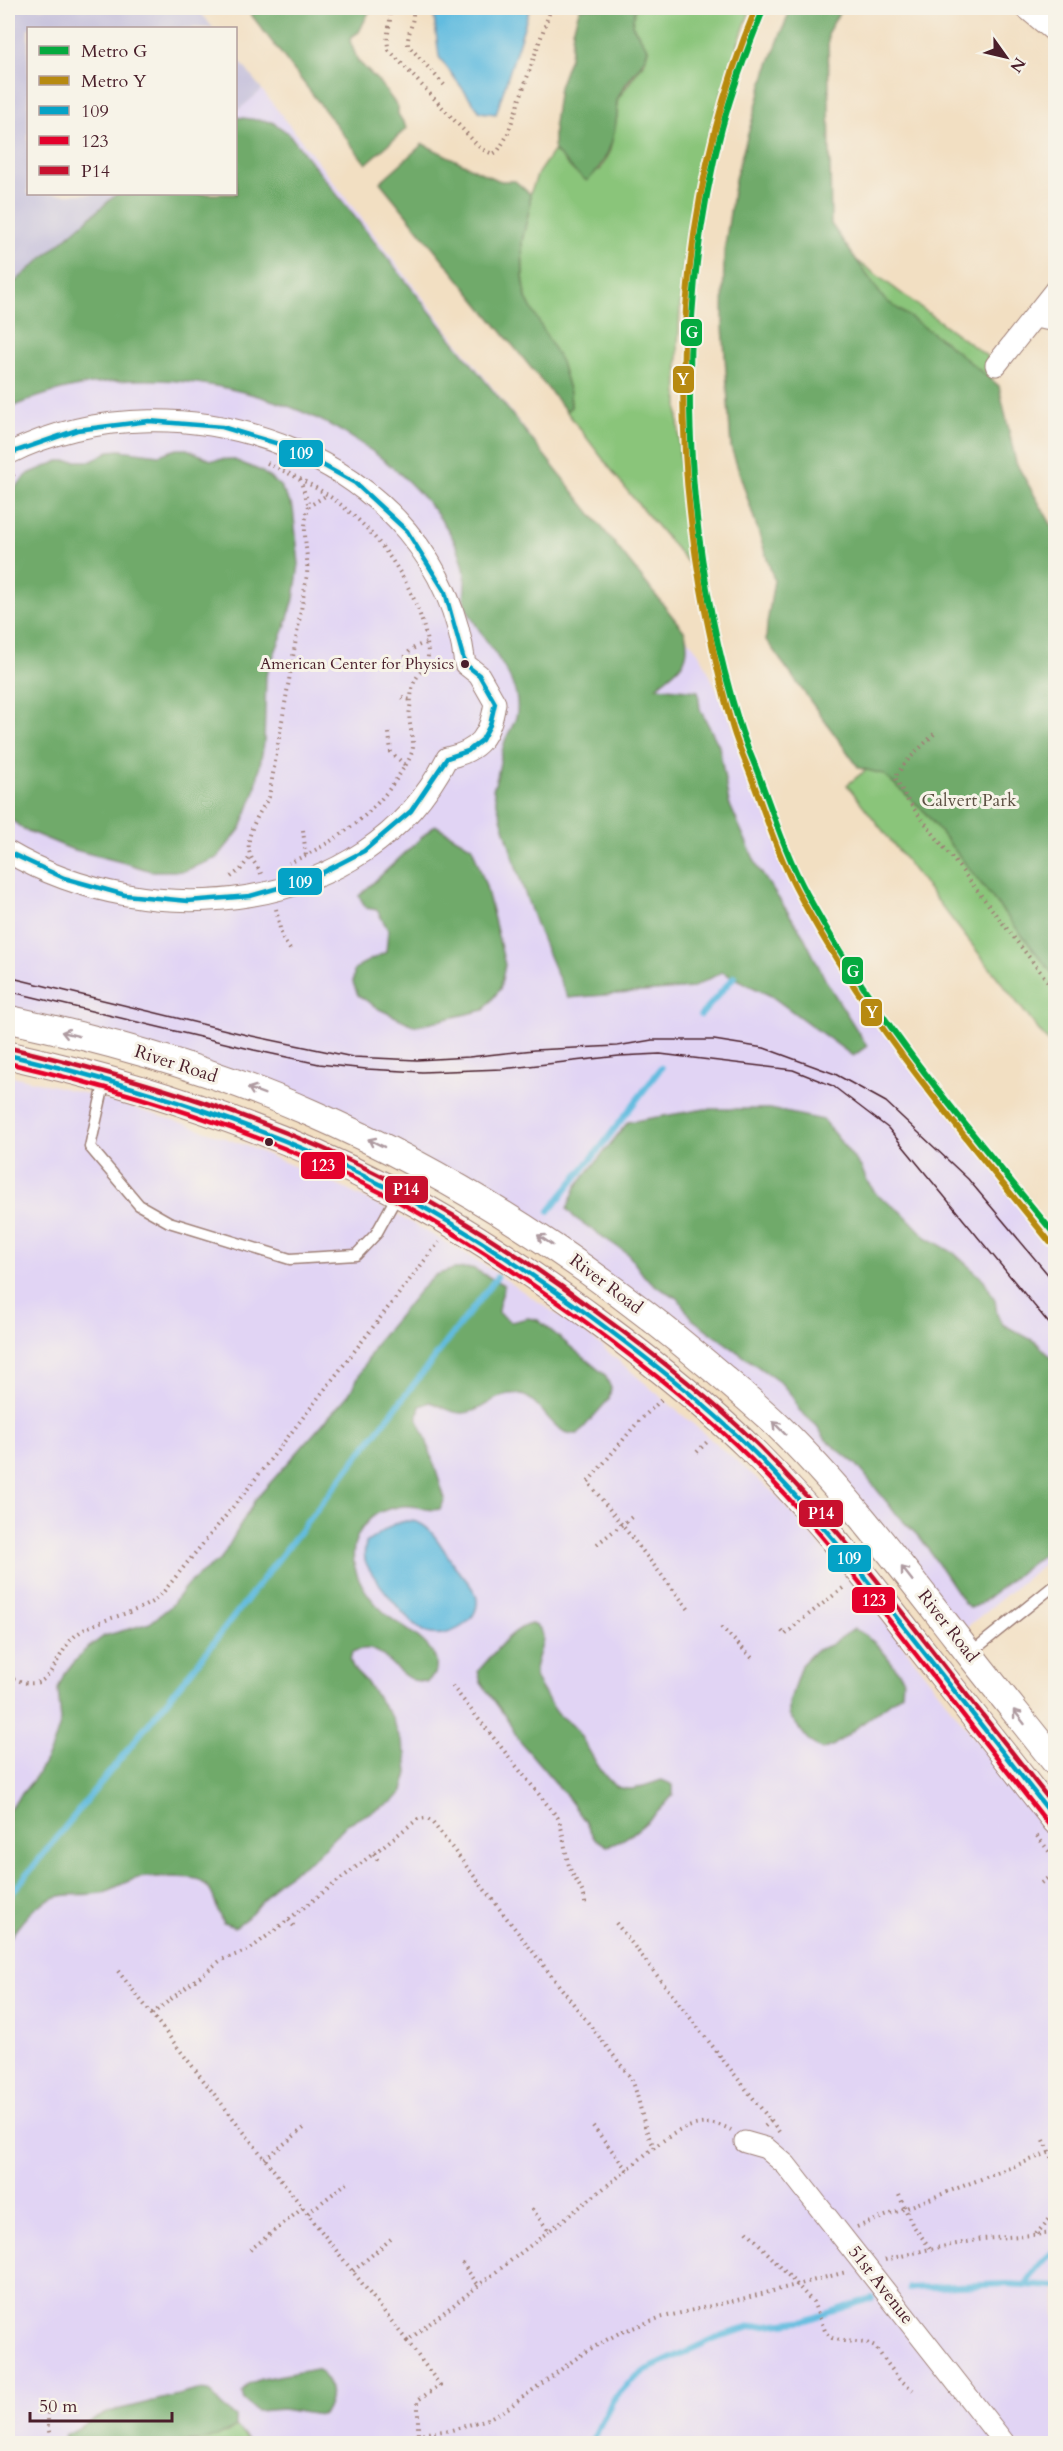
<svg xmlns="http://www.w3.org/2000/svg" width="1063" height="2451" font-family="Cardo,serif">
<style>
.built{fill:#e1d4f4}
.industrial{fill:#c5c0db}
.green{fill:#8ac57a;stroke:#6a7252;stroke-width:1.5}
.forest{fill:#6faa6a;stroke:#5c644a;stroke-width:1.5}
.water{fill:#62bcdf;stroke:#566e85;stroke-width:1.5}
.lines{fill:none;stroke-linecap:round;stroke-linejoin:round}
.stream{stroke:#62bcdf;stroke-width:6}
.service-casing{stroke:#9e7f76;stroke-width:13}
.minor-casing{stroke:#9e7f76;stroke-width:23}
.tertiary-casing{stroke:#9e7f76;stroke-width:29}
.path{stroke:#9e7f76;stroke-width:4;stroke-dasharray:1.5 4.5;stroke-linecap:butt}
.service{stroke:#fff;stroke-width:10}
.minor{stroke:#fff;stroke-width:21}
.tertiary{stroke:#fff;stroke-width:27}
.tram{stroke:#4a1f2b;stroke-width:1.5}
.bus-1-casing{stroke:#f7f3e8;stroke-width:9}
.bus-2-casing{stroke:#f7f3e8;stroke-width:9}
.bus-3-casing{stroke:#f7f3e8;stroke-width:9}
.bus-1{stroke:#04a2c6;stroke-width:4.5}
.bus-2{stroke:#e4002b;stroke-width:4.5}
.bus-3{stroke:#c8102e;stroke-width:4.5}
.metro-1-casing{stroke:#f7f3e8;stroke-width:10}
.metro-2-casing{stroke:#f7f3e8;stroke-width:10}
.metro-1{stroke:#04aa3f;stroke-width:6}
.metro-2{stroke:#b78a11;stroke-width:6}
.oneway{stroke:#ae9aa0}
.bus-dot{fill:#4a1f2b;stroke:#f7f3e8;stroke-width:2}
.labels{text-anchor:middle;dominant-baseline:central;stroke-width:6;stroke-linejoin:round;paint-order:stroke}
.bus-label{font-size:16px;fill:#4a1f2b;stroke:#f7f3e8;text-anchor:end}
.park-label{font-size:18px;fill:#5d5143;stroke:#f7f3e8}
.street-label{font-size:18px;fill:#4a1f2b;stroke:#f7f3e8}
.line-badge{stroke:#f7f3e8;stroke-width:2}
.badge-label{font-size:16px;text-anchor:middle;font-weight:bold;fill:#fff}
</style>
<rect width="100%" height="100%" fill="#f7f3e8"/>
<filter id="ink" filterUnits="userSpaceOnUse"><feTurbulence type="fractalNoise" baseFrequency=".0167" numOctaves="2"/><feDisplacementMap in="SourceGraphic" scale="12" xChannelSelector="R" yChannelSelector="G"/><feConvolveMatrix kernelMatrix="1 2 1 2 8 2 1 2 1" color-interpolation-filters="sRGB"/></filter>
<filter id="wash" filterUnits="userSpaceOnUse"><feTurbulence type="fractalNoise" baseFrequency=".008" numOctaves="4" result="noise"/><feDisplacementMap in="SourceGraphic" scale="24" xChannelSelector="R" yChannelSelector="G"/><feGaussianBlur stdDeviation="1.35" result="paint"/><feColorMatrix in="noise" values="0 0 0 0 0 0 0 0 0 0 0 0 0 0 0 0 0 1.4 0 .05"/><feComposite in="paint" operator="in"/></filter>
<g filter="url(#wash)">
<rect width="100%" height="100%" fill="#f2dfc2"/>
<!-- built -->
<path class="built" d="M262,90l439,566 27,58 54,142 74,131 87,120 112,139v309l-93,76 -207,-237 -369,-253 -378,-131v-716l228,-100v-82z
M8,1075l72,17 106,32 61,22 88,38 57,28 83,47 118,80 181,154 93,106 188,243v601h-1047z"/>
<!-- industrial -->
<path class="industrial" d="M8,8h189l16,20h-185v166h105l-125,100z
M236,56l26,34 -26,22z"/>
<!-- green -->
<path class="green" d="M635,8h116c-24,65 -46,132 -59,200 -21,117 -17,240 -2,357l-61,-72 -63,-82 5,-4 -1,-14 -5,-16 -39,-79 -3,-22 -1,-35 8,-35v-12l8,-21 16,-23 21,22 25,-2 9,-16 8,-38v-16l28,-39 3,-12 -16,-24z
M836,245l164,121 -35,51 90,144v490l-208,-266 119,-94z
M236,2427l15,16 -65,1 41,-11z"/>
<!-- forest -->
<path class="forest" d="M246,8h125l-12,24 -8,5 -1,4 8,20 21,21 19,25v7l9,14 -41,36z
M580,8h55l-3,17 16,24c-5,20 -25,32 -31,52 -1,4 0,9 0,14 -3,26 -10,48 -30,66l-12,-9 -21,-22v-27l5,-36 11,-30 3,-27z
M791,8h51l-14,24 3,192 53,75 60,42 55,45 17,77 39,68v446l-133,-168 -39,-35 -24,-6 -93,-128 1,-16 7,-44 -43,-133 -8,-122 1,-72 11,-74 31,-107z
M236,117l36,5 16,11 397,499c8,32 -8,37 -29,55l42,4 2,18 19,37 10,57 29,65 44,65 24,48 41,65 -14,10 -82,-60 -49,-24 -30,16 -124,10c-33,-67 -55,-137 -75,-209 7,-15 6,-32 12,-48 3,-8 9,-16 11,-24 10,-38 -38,-78 -51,-113 -2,-8 1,-18 0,-27 -1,-18 -9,-35 -19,-50 -88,-133 -296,-185 -438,-118v-121l109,-94h119z
M423,144l65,32 13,5h14l15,13v12l-8,35 1,35 3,22 35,64 9,31 1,14 -5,4 -186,-229z
M177,449h10l24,11 21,-1 29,12 19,15 13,22 6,56 -5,35 -10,31 -18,45 -2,68 -9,48 -14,37 -24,30 -33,13h-33l-26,-8 -54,-14 -48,-20 -15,-12v-322l20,-21 31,-13h33l17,-10 11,-1 39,5z
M435,825l37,22 14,39 19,79 -5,24 -16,21 -69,16 -36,-17 -21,-14 -5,-12 1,-12 6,-6 26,-13 2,-22 -11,-20 -11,-2 -7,-12z
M705,1109h65l53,11 38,47 6,14 10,14 26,18 23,24 28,16 30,27 11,20 2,14 5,10 34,18 19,19v184l-75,59 -9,4 -6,-4 -43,-64 -24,-24 -41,-51 -31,-25 -9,-14 -18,-16 -6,-13 -11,-13 -90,-65 -14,-21 -19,-10 -15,-12 -16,-22 -53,-36 -8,-9 9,-22 52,-65z
M472,1268l32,17c0,10 -6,16 -6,27l13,10 17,-4 10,2 67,55 6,13 -2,11 -31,35c-28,2 -35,-36 -60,-40 -23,-3 -36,20 -57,19 -10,0 -21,-8 -31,-11l-10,4 -3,12 8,18 20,63 -5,10c-12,3 -20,-3 -31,-3 -7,-1 -16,2 -23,4 -12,3 -21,13 -27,23 -16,29 5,62 27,81 15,14 44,25 50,47 1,4 0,9 -1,13l-8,8c-4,-1 -10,-1 -14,-2 -24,-9 -31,-42 -61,-28l-2,8 4,9 11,11 27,38 14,36 2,19 -5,18 -9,10 -47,23 -32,33 -38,26 -29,34 -13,10 -12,-4c-8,-15 -7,-33 -24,-43 -6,-4 -56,-4 -64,-1 -12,3 -22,11 -34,14 -24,4 -41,-3 -63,13 -12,8 -21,23 -30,34v-129l29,-36 16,-29 8,-25 -3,-32 6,-15 20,-23 20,-15 46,-13 21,-17 14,-19 14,-12 22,-16 34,-59 94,-106 28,-52 42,-51 17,-16 18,-6z
M531,1624c26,6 1,35 4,52 1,5 20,35 24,39 5,5 11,7 15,12 13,15 26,51 44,60 14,6 30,-3 44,-7l11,5v10c-15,18 -44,46 -66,51l-13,-8 -9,-17 -20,-27 -47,-55 -10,-19 -27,-37 -3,-12c14,-15 32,-42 53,-47z
M854,1629c22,9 35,30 49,49l-1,15 -68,52 -12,5 -13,-9 -20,-26v-12l12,-38 14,-14 15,-6z
M316,2369c17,9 20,36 4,46l-38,-6 -25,2 -13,-10 -2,-9 6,-8 13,-5z
M198,2390l11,1 13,15 14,11v10c-35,24 -129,17 -173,16l2,-8 44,-23z"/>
<!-- water -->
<path class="water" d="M433,8h97l-34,106 -16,-2 -41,-55z
M406,1521c4,0 10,0 13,2 15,6 26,30 35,42 6,8 18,20 22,30 8,25 -28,45 -49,38 -15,-5 -52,-53 -60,-68 -4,-7 -3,-14 -1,-22l28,-19z"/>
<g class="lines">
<!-- stream -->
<path class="stream" d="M701,1015l33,-38
M549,1211l51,-63 61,-80
M8,1898l196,-243 293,-378
M1026,2284l14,-20 16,-15
M909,2288l98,-4 49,3
M590,2444l23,-44 15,-16 18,-14 74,-34 31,-9 56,-7 65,-22"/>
</g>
</g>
<g filter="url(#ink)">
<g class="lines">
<defs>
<path id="service" d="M105,1080l-15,67 49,58 30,17 121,37 66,-4 20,-21 22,-40
M969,1654l87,-70"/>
<path id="minor" d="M1026,8l30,25
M1034,317l22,4
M996,365l60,-76
M8,454c174,-87 431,2 457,210l14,11 16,28c-5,33 -15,48 -48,55 -81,159 -298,177 -439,94
M745,2142l21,6 20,17 219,279"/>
<path id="tertiary" d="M8,1019c103,22 206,51 303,94 133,58 254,135 366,226 34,28 68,56 100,86 67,65 123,140 180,213 32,42 66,83 99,125
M8,1055c130,29 259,71 378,132 76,39 146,86 215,137 54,40 106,82 154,129 58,58 110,123 160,188 47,60 94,120 141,180"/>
</defs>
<!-- service casing -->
<use href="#service" class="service-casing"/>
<!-- minor casing -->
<use href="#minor" class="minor-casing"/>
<!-- tertiary casing -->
<use href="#tertiary" class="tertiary-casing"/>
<!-- path -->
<path class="path" d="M389,8c4,16 -5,27 0,42l92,99 12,5 5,-3 9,-15 44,-128
M412,8c4,12 -5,24 -4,37l38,42
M267,463c27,13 56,26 79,46 39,32 79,92 82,144 1,14 -11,20 -15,32 -2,7 -2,16 -3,23 -3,18 6,31 2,44 -2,7 -7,14 -11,20 -26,43 -67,71 -112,91
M8,478l8,-5
M300,479l9,27
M400,668c5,-14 11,-21 26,-25
M402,698l9,2
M389,733l2,19 14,13
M934,734l-28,28 -11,15 13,24 148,191
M303,830l3,26
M261,874c-2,-7 -9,-12 -11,-20 -6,-19 10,-42 19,-57l38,-222c2,-24 -7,-45 2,-69l18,-11
M231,877l10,-8 9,-12
M276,909l6,29 10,14
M661,1400l-23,22 -50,60 102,129
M697,1452l11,-11
M597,1544l36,-28
M721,1627l32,32
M782,1631l3,4 14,-13 44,-34
M8,1677c10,3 20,9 31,5 15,-6 22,-35 37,-47 24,-19 61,-19 84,-39l86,-105 193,-249
M452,1686l106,132c7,17 6,36 13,53 6,13 15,21 14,36
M1037,1836l19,24
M373,1854l7,9
M1041,1883l15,-11
M289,1920l7,9
M616,1923l155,198 -7,6
M118,1971l289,370 142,-110
M152,2014l69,-54 28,-10 169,-131 8,-1 6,4 199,256c10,21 11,53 24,69
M771,2121l9,12
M593,2126l34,44c28,-23 65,-62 104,-40
M1044,2140l12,26
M265,2159l39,-31
M899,2195l13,29 18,24
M532,2209l17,22 78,-61
M308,2213l40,-31
M857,2227l199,-77
M747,2231l66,71 13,31 6,5 12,3 23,2 8,4 24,32 14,11
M1036,2234l20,-22
M250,2250l53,-42
M885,2260l45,-11 53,-10 73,-6
M462,2263l17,23
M353,2271l38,-32
M407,2341l33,44 -22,15v34l34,-4 36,-11 20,-11 77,-56 34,-19 40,-15 87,-20 100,-26
M48,2407v20l4,17"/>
<!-- service -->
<use href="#service" class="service"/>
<!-- minor -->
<use href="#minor" class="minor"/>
<!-- tertiary -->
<use href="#tertiary" class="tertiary"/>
<!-- tram -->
<path class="tram" d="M8,977l239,58 106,22 64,3 52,-3 65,-7 83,-4 35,-6h62l50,8 71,26 51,28 82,77 88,105
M8,991l246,59 65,14 47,5 56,3 80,-3 117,-13 41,-2 133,16 40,16 55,42 168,204"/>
<defs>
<path id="bus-1" d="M8,454l69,-24 72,-9 73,6 70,21 63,35 52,48 38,61 20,72 14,11 16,28 -5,22 -8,15 -14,11 -21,7 -36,53 -47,40 -54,28 -60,17 -62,5 -63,-6 -61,-17 -56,-26
M8,1055c131,31 258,71 378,132 72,37 139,82 204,129 57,42 114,86 165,137 58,58 109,123 160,188 47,60 94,120 141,179"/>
<path id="bus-2" d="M8,1063c129,30 257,70 376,131 71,37 138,82 203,129 57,42 113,86 164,136 58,58 109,123 159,188 47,60 93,119 140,179"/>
<path id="bus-3" d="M10,1048c132,31 262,71 383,134 71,37 138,81 202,129 58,42 114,86 165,136 58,58 109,123 160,188 45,58 90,115 136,173"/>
</defs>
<!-- bus-1 casing -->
<use href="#bus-1" class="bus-1-casing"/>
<!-- bus-2 casing -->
<use href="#bus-2" class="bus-2-casing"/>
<!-- bus-3 casing -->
<use href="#bus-3" class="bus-3-casing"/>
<!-- bus-1 -->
<use href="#bus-1" class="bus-1"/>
<!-- bus-2 -->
<use href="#bus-2" class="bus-2"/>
<!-- bus-3 -->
<use href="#bus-3" class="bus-3"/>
<defs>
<path id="metro-1" d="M764,8c-16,39 -31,79 -42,120 -50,190 -40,411 18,598 5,17 13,33 19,50 15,40 28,81 48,118 67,125 160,233 249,342"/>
<path id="metro-2" d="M756,8c-79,190 -90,401 -51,603 8,39 16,79 28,118 5,17 13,33 19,50 15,41 28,81 49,119 67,125 160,234 249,344"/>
</defs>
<!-- metro-1 casing -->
<use href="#metro-1" class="metro-1-casing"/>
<!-- metro-2 casing -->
<use href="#metro-2" class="metro-2-casing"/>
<!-- metro-1 -->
<use href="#metro-1" class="metro-1"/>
<!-- metro-2 -->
<use href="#metro-2" class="metro-2"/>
</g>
<!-- one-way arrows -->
<defs><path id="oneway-shaft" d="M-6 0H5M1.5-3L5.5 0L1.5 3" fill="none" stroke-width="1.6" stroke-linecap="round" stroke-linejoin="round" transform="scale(1.5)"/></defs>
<g class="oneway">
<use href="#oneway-shaft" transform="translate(70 1034) rotate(-166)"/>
<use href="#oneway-shaft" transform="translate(256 1091) rotate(-159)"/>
<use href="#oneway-shaft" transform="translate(376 1143) rotate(-154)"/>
<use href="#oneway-shaft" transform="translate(545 1240) rotate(-146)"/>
<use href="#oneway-shaft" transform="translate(779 1428) rotate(-135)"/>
<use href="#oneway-shaft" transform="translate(907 1574) rotate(-128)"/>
<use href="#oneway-shaft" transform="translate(1019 1717) rotate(-128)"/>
</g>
</g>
<!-- markers -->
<g class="bus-dot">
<circle cx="465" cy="664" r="5"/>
<circle cx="269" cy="1142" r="5"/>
</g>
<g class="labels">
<!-- bus labels -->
<g class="bus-label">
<text x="454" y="664">American Center for Physics</text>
</g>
<!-- park labels -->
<g class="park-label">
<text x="969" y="800">Calvert Park</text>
</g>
<!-- street labels -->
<g class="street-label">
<text transform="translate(176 1064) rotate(18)">River Road</text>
<text transform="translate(606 1284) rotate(37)">River Road</text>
<text transform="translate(948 1626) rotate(52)">River Road</text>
<text transform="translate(881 2285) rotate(52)">51st Avenue</text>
</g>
</g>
<g class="line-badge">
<rect x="680" y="318" width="23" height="29" rx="6" fill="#04aa3f"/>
<rect x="672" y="365" width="23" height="29" rx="6" fill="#b78a11"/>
<rect x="278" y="439" width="46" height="29" rx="6" fill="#04a2c6"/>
<rect x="277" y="867" width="46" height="29" rx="6" fill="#04a2c6"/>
<rect x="841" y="956" width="23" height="29" rx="6" fill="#04aa3f"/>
<rect x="860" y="998" width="23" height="29" rx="6" fill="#b78a11"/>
<rect x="300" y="1151" width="46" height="29" rx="6" fill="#e4002b"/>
<rect x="384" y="1175" width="45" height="29" rx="6" fill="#c8102e"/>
<rect x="798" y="1499" width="46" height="29" rx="6" fill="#c8102e"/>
<rect x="827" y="1544" width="45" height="29" rx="6" fill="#04a2c6"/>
<rect x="851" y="1586" width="45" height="28" rx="6" fill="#e4002b"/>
</g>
<g class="badge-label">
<text x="692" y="338">G</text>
<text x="683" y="385">Y</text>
<text x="301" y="459">109</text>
<text x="300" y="888">109</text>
<text x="853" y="977">G</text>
<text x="872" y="1018">Y</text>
<text x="323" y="1171">123</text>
<text x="406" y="1195">P14</text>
<text x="821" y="1519">P14</text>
<text x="849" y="1564">109</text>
<text x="874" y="1606">123</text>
</g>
<!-- margin -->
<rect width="1063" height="2451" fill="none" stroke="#f7f3e8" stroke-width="30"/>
<!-- legend -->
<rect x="27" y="27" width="210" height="168" fill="#f7f3e8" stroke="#b29e9c" stroke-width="1.5"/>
<rect x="39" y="46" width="30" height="9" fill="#04aa3f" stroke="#b29e9c" stroke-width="1.5"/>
<text x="81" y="57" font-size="18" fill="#4a1f2b">Metro G</text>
<rect x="39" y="76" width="30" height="9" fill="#b78a11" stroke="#b29e9c" stroke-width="1.5"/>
<text x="81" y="87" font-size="18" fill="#4a1f2b">Metro Y</text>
<rect x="39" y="106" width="30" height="9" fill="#04a2c6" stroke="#b29e9c" stroke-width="1.5"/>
<text x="81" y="117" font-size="18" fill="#4a1f2b">109</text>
<rect x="39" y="136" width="30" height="9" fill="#e4002b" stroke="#b29e9c" stroke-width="1.5"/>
<text x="81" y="147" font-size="18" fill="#4a1f2b">123</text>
<rect x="39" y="166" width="30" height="9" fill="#c8102e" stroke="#b29e9c" stroke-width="1.5"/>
<text x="81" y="177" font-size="18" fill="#4a1f2b">P14</text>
<!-- north arrow -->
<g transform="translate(1006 57) rotate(124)" stroke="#f7f3e8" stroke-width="4.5" paint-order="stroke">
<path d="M0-4.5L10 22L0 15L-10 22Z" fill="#4a1f2b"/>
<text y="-9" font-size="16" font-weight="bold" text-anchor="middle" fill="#4a1f2b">N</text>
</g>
<!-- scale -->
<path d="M30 2412v9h142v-9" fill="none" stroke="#4a1f2b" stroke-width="3"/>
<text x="39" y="2412" font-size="18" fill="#4a1f2b" stroke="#f7f3e8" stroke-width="4.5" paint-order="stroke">50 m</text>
</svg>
